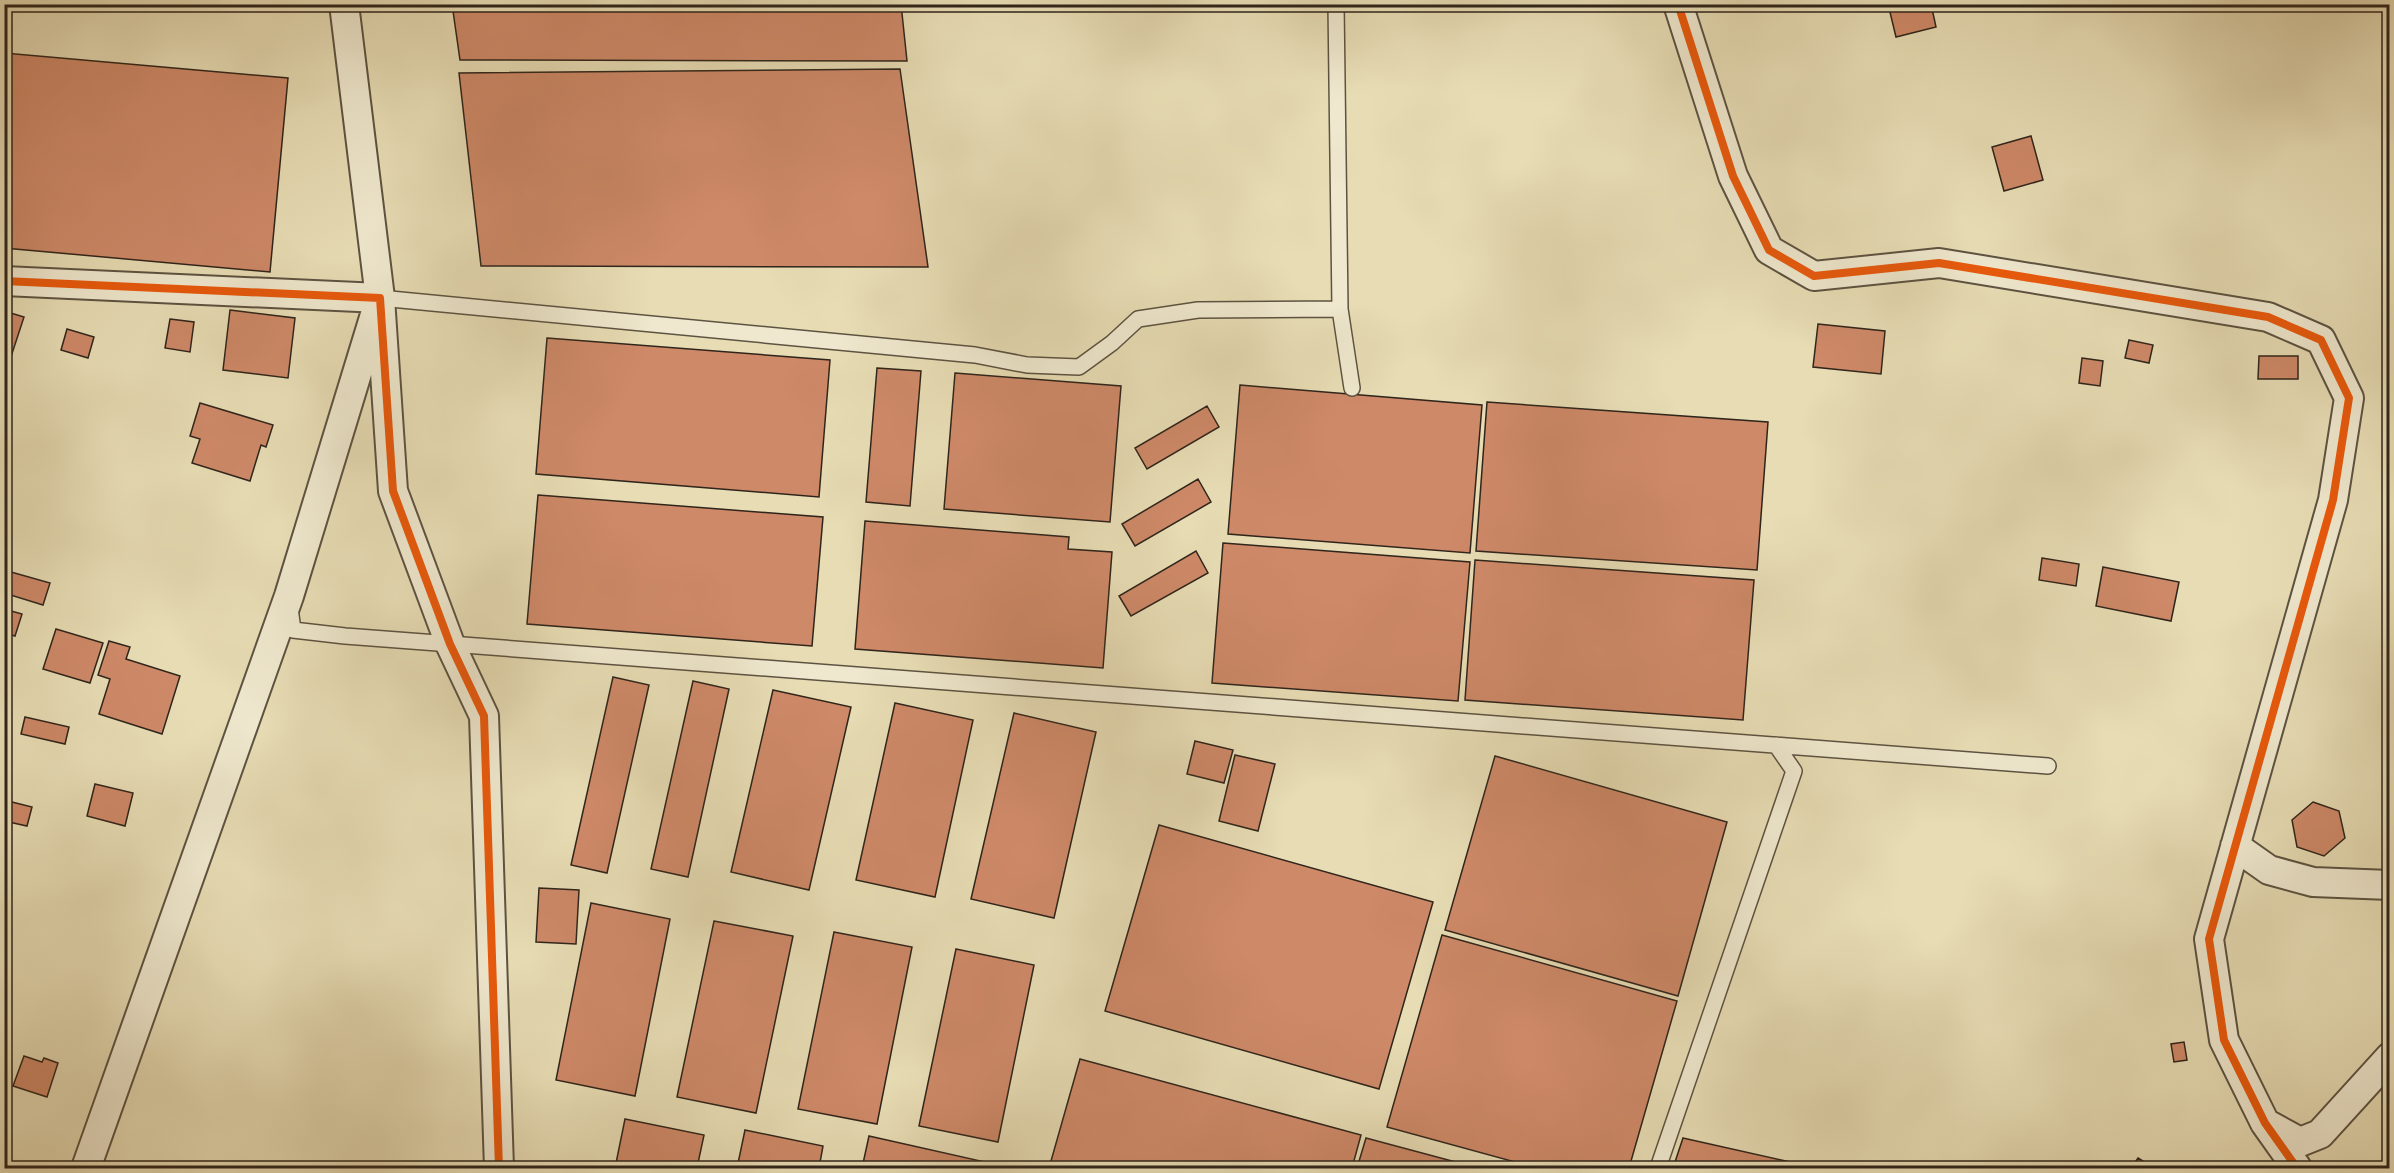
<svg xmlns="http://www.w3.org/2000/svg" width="2394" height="1173" font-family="'Gentium Book Plus',serif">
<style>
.building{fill:#ce8968;stroke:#2f251b;stroke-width:1.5}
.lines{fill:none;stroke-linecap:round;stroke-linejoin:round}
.service-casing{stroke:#5d5341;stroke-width:18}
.minor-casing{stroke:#5d5341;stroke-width:32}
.service{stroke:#efe8ce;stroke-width:15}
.minor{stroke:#efe8ce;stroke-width:28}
.cycleway-casing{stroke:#efe8ce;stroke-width:11}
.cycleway{stroke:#e8590c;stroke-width:8}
</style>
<rect width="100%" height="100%" fill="#e7dcb4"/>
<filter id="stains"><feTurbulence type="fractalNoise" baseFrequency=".00333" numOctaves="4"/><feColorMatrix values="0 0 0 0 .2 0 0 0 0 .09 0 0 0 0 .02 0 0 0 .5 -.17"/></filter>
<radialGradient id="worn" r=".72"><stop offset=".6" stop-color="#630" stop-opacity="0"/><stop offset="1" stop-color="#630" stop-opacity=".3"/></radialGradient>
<!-- building -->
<path class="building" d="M452,4h449l6,57 -447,-1z
M1888,4h43l5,23 -40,10z
M4,53l284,25 -18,194 -266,-24z
M900,69l28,198 -447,-1 -22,-193z
M2031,136l12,44 -39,11 -12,-44z
M230,310l65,8 -7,60 -65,-8z
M4,311l20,6 -20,61z
M170,319l24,3 -4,30 -25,-4z
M1818,324l67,7 -4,43 -68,-7z
M67,329l27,8 -6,21 -27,-8z
M547,338l283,22 -11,137 -283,-23z
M2129,340l24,5 -4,18 -24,-5z
M2259,356h39v23h-40z
M2082,358l21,3 -3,25 -21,-3z
M877,368l44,3 -11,135 -44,-4z
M955,373l166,13 -11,136 -166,-13z
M1240,385l242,20 -12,148 -242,-19z
M1487,402l281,20 -11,148 -281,-19z
M200,403l73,22 -7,22 -5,-2 -11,36 -58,-18 8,-24 -10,-3z
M1207,406l12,21 -72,42 -12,-21z
M1198,479l13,23 -76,44 -13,-22z
M538,495l285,22 -11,129 -285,-22z
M865,521l204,16 -1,12 44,3 -9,116 -248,-19z
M1223,543l247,19 -12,139 -246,-18z
M1196,551l12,22 -77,43 -12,-20z
M2042,558l37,6 -3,22 -37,-6z
M1475,560l279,20 -11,140 -278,-20z
M2103,567l76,15 -8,39 -75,-15z
M4,570l46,13 -7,22 -39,-12z
M4,609l18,5 -7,22 -11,-3z
M56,629l47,14 -13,40 -47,-14z
M109,641l21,6 -4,12 54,17 -18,58 -63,-20 11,-35 -12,-4z
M613,677l36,8 -42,188 -36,-8z
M693,681l36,8 -41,188 -37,-8z
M773,690l78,17 -42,183 -78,-18z
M895,703l78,17 -38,177 -79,-17z
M1014,713l82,19 -42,186 -83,-19z
M25,717l44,10 -4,17 -44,-10z
M1195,741l38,9 -9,33 -37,-9z
M1235,755l40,9 -17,67 -39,-10z
M1495,756l232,66 -49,174 -233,-66z
M95,784l38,9 -8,33 -38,-10z
M4,800l28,7 -5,19 -23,-5z
M2313,802l26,9 6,27 -21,18 -27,-9 -5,-27z
M1159,825l274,77 -54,187 -274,-78z
M539,888l40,2 -3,54 -40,-2z
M591,903l79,16 -35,177 -79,-16z
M714,921l79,15 -37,177 -79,-16z
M834,932l78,15 -35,177 -79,-15z
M1442,935l235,66 -48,167h-92l-150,-41z
M956,949l78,16 -36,177 -79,-16z
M2184,1042l3,18 -13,2 -3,-18z
M24,1056l18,6 2,-4 14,5 -11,34 -34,-11z
M1080,1059l281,76 -9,33h-303z
M625,1119l79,16 -7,33h-82z
M745,1130l78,16 -4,22h-82z
M869,1136l116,26 -1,6h-122z
M1366,1138l112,30h-121z
M1683,1138l134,30h-144z
M2138,1158l16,10h-23z"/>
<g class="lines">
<defs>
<path id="service" d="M1336,4l4,305 12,79
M380,298l595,57 52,10 52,2 33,-24 26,-24 60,-9 142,-1
M290,608l3,22 52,6 1703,130
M1658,1168l136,-397 -18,-26"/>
<path id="minor" d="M1678,4l55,172 36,74 45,26 125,-13 329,54 53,23 28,58 -16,102 -124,439 15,101 41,83 32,45
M4,281l376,17 13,193 57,153 34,72 15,452
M2235,846l34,24 44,12 77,3
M2267,1124l33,18 20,-8 70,-77
M86,1168l203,-572 91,-298 -36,-294"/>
</defs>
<!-- service casing -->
<use href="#service" class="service-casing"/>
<!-- minor casing -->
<use href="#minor" class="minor-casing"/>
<!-- service -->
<use href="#service" class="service"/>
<!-- minor -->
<use href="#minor" class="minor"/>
<defs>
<path id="cycleway" d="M1678,4l55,172 36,74 45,26 125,-13 329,54 53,23 28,58 -16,102 -124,439 15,101 41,83 32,45
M4,281l376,17 13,193 57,153 34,72 15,452"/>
</defs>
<!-- cycleway casing -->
<use href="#cycleway" class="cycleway-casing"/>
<!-- cycleway -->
<use href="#cycleway" class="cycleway"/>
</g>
<!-- margin -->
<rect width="2394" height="1173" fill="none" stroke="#e7dcb4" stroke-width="24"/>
<rect x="6" y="6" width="2382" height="1161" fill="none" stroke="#2f251b" stroke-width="3"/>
<rect x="12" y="12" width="2370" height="1149" fill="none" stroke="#2f251b" stroke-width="1.5"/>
<rect width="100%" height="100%" filter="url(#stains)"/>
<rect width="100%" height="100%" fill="url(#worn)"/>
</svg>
